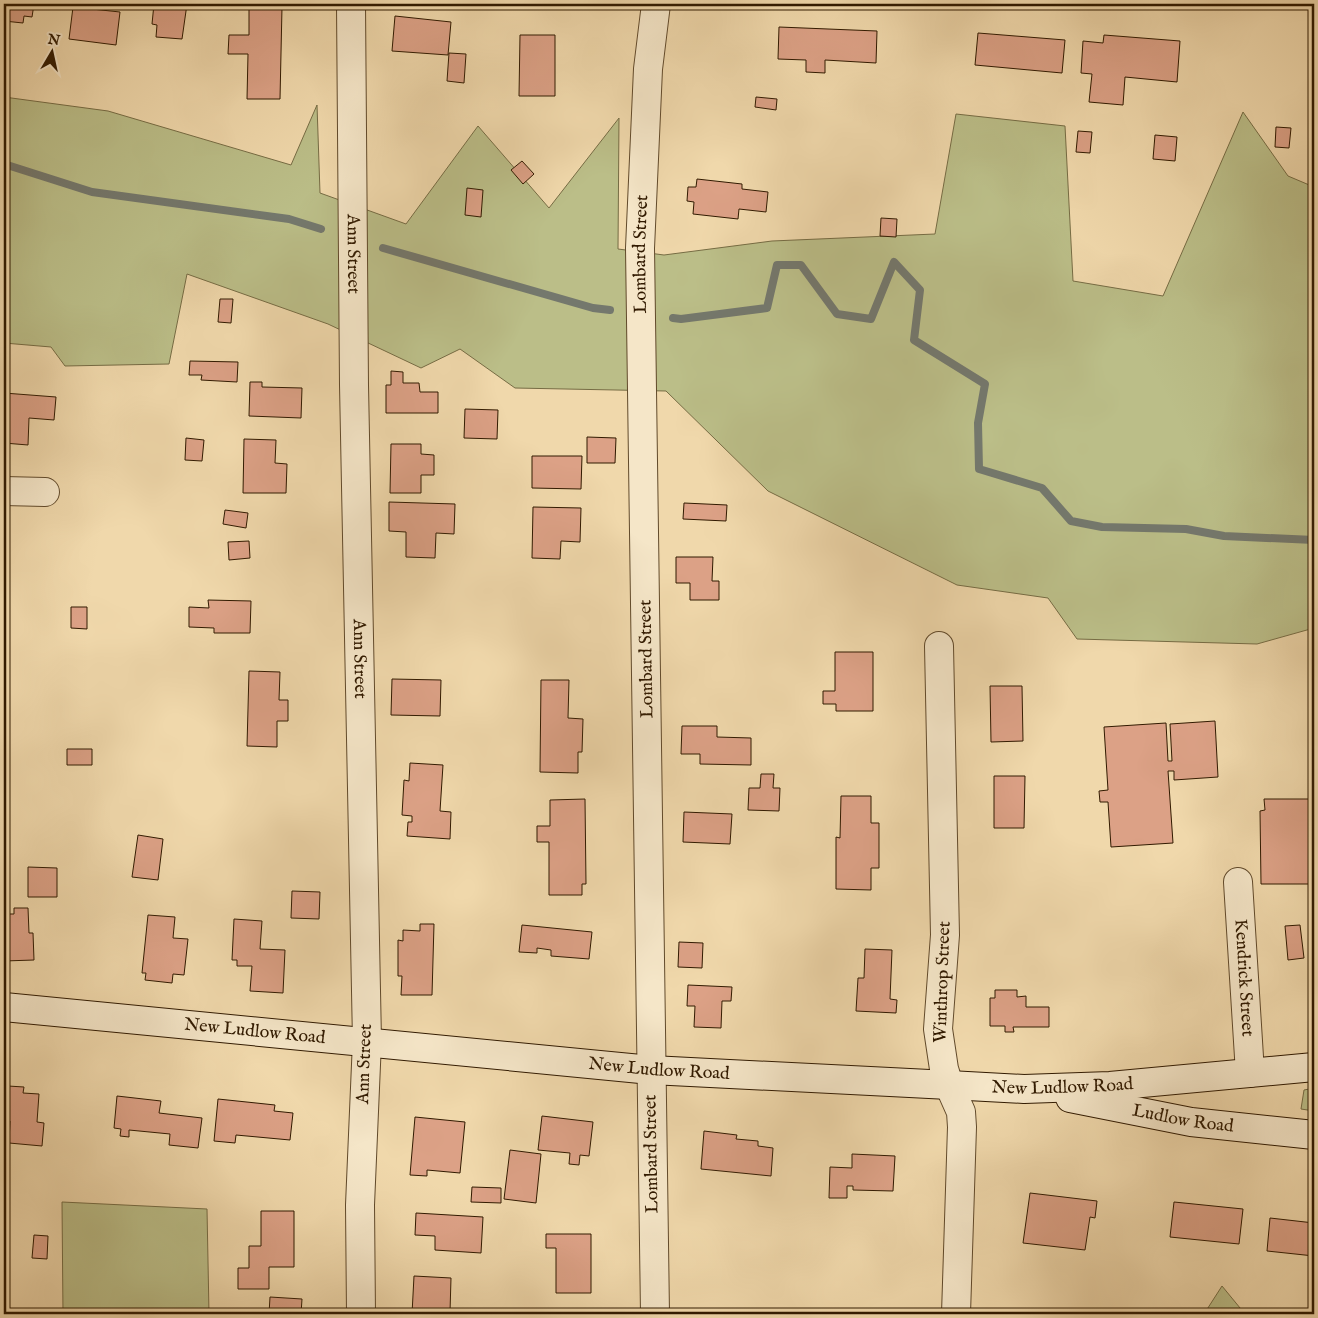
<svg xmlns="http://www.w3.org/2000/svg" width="1318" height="1318" font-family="'IM FELL English',serif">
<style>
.green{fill:#bbbe88;stroke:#766c44}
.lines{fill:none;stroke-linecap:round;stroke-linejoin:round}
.stream{stroke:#74786d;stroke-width:8}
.building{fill:#dca186;stroke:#311a00}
.street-casing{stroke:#614a2b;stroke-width:30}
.secondary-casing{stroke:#311a00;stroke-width:30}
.street{stroke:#f5e6c8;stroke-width:28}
.secondary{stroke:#f5e6c8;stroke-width:28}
.labels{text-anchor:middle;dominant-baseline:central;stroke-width:4;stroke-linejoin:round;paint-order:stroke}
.street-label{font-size:18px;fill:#311a00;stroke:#f5e6c8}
</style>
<rect width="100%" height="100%" fill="#f0d8ab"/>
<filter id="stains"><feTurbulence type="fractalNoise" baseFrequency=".004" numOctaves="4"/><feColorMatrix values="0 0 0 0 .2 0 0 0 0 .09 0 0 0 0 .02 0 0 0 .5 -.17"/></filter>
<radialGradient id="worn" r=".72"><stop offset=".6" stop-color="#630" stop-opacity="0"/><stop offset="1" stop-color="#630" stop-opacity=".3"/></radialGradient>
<!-- green -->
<path class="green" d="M4,97l104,14 183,54 26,-60 3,88 86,31 72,-98 71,82 70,-90 -1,131 46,6 108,-14 163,-7 21,-120 109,12 8,155 90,15 80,-184 45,64 26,11v441l-57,16 -180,-5 -29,-41 -91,-13 -189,-94 -102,-100 -151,-3 -55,-39 -39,19 -93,-44 -141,-50 -18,90 -104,2 -14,-19 -47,-4z
M1314,1088v23l-13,-2 3,-19z
M62,1202l145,7 2,105h-146z
M1222,1286l23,28h-41z"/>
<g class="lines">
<!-- stream -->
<path class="stream" d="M4,164l88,28 197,27 32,10
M383,248l210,60 17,2
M673,318l8,1 86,-11 10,-43h24l36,49 34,5 23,-57 26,28 -6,50 71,44 -7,39 1,46 63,19 29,33 31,6 84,2 38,7 90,4"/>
</g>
<!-- building -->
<path class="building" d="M4,4h30l-2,13 -8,-1 -1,7 -19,-2z
M154,4h33l-5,35 -26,-2 1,-12 -5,-1z
M249,6l33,1 -2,92h-33l1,-45h-20l1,-19h20z
M73,7l47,5 -4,33 -47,-6z
M395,16l56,6 -3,33 -56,-4z
M779,27l98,4 -1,32 -51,-3v13l-19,-1v-12l-28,-1z
M978,33l87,7 -3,33 -87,-8z
M520,35h35v61h-36z
M1104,35l76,6 -3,41 -52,-5 -2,28 -34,-3 3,-28 -11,-1 2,-32 20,2z
M449,53l17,1 -2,29 -17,-2z
M756,97l21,2 -1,11 -21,-3z
M1276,127l15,1 -2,20 -14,-1z
M1078,131l14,1 -2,21 -14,-1z
M1155,135l22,2 -2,24 -22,-2z
M522,161l12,13 -11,10 -12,-14z
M697,179l45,5v5l26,3 -2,20 -27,-3 -1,10 -45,-5 1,-12 -7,-1 1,-14h8z
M467,188l16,2 -2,27 -16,-2z
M881,218l16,1 -1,18 -16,-1z
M220,299h13l-2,24 -13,-1z
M190,361l48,1 -1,20 -36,-2 1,-5h-13z
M391,371l12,1v11h16l1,9h18v21h-52v-28h5z
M250,382h12v5l40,1 -1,30 -52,-2z
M4,393l52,4 -2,23 -25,-2 -1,27 -24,-2z
M465,409l33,1 -1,29 -33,-1z
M587,437l29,1 -1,25h-28z
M186,438l18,2 -2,21 -17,-1z
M244,439l32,1 -1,23 12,1 -1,29h-43z
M391,444h30v10l13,1v20h-13v18h-31z
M532,456h50l-1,33 -49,-1z
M389,502l66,2 -1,30 -18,-1 -1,25 -29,-1v-25l-17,-1z
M684,503l43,2 -1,16 -43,-2z
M533,507l48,1 -1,34 -19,-1 -1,18 -28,-1z
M225,510l23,3 -2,15 -23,-4z
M249,541l1,17 -21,2 -1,-18z
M676,557h37l-1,24h7v19h-29v-17h-14z
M208,600l43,1 -1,32h-36v-5l-25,-1v-20l20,1z
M71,607h16v22l-16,-1z
M835,652h38v59h-37v-7h-13v-13h12z
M249,671l31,1 -1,28h9v21h-11v26l-30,-1z
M392,679l49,1 -1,36 -49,-1z
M541,680h28l-1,38 15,1 -1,33h-4v21l-38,-1z
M990,686h32l1,55 -32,1z
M1215,721l3,56 -44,3v-9h-6l5,72 -62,4 -3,-45h-8l-1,-11 9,-1 -4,-63 62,-4 2,38h4l-2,-37z
M682,726h35v11l34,1v27l-51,-1v-10h-19z
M67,749h25v16h-25z
M410,763l33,2 -3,46 11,1 -1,27 -43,-3 1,-14h4v-6l-10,-1 2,-35 5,1z
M761,774h13l-1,14h7l-1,23 -31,-1 1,-22h11z
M994,776h31l-1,52h-30z
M841,796h30v27h8v45h-8v22l-35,-1v-52l4,1z
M585,799l1,85h-4v11h-33v-53h-12v-16h13v-26z
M1264,799h49l1,85h-53l-1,-73 5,-1z
M684,812l48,2 -2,30 -47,-2z
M138,835l25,4 -5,41 -26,-3z
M28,867l29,1v29h-29z
M292,891l28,1 -1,27 -28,-1z
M14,908h14l1,25h4l1,27 -30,1v-47h10z
M148,915l27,2 -2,21 15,1 -4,36 -11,-1 -1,9 -27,-3 1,-7h-4z
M234,919l28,2 -2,28 25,1 -2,43 -33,-2 2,-25h-15v-6h-5z
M420,924h14l-2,71h-31l1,-19h-4v-36l5,1v-11l17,1z
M522,925l70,7 -3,27 -38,-3v-6l-14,-2v5l-18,-1z
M1300,925l4,33 -16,2 -3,-34z
M679,942l24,1 -1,25 -24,-1z
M865,949l27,1 -2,49 7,1 -1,13 -40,-2 2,-33h6z
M1310,964h4v31h-1z
M688,985l44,2 -1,14h-9l-1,27 -27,-1 1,-21h-8z
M995,990h22v7l9,-1v11h23v20h-36l1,5h-9v-6h-15v-28h5z
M8,1086l16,1 -1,6 16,1 -2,28 7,1 -2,23 -33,-3 1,-22 -6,-1v-29h4z
M117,1096l44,5 -2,12 43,5 -4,30 -29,-3 1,-11 -41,-4v7l-9,-1 1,-7 -7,-1z
M218,1099l57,6 -1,6 19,2 -3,27 -54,-5 -1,8 -21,-2z
M542,1116l51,6 -4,34 -9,-1 -1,10 -10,-1 1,-11 -32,-3z
M415,1117l50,5 -5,51 -33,-3v6l-17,-1z
M704,1131l33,4 -1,4 22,2v5l15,2 -2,28 -70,-7z
M510,1150l31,4 -5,49 -32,-4z
M852,1154l43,2 -2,35 -40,-1v-4h-6v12h-18l1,-31 22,1z
M472,1187l29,1v15l-30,-1z
M1030,1193l67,8 -2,17 -5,-1 -5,33 -62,-7z
M1174,1202l69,7 -4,35 -69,-7z
M261,1211h33v56h-25v22h-31v-21h11v-22h12z
M416,1213l67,4 -2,36 -46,-3v-14l-20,-1z
M1270,1218l44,5v-2v35l-47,-5z
M546,1234h45v59h-35v-45h-10z
M34,1235l14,1 -1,23 -15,-1z
M414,1276l37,2 -1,34 12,2h-50z
M270,1297l32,2 -1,15h-32z"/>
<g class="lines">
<defs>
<g id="street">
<path id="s1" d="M351,4l3,381 13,656 -7,164 1,109"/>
<path d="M4,491l41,1"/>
<path d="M939,646l6,289 -7,94 6,40 5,16 12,27 1,15 -6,187"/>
<path id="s2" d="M1238,882l12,191"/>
<path id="s3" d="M655,1314l-15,-1066 8,-179 8,-65"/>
</g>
<g id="secondary">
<path id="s4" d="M4,1007l647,63 298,15 75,4 86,-3 204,-19"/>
<path id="s5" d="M1070,1098l121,24 123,13"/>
</g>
</defs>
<!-- street casing -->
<use href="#street" class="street-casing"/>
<!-- secondary casing -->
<use href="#secondary" class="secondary-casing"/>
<!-- street -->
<use href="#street" class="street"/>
<!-- secondary -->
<use href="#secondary" class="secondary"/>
</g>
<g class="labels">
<!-- street labels -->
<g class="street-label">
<text stroke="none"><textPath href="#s1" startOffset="250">Ann Street</textPath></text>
<text stroke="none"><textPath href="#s3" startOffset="1060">Lombard Street</textPath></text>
<text stroke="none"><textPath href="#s1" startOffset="655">Ann Street</textPath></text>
<text transform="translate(647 659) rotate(-91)">Lombard Street</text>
<text stroke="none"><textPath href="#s2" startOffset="96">Kendrick Street</textPath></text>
<text transform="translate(943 982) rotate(-88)">Winthrop Street</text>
<text stroke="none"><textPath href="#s4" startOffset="252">New Ludlow Road</textPath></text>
<text transform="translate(365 1064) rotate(-88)">Ann Street</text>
<text stroke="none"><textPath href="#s4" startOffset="658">New Ludlow Road</textPath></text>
<text stroke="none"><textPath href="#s4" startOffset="1062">New Ludlow Road</textPath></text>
<text stroke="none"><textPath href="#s5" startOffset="115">Ludlow Road</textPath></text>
<text transform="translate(652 1154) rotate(-91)">Lombard Street</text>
</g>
</g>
<!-- margin -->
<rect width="1318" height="1318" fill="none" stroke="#f0d8ab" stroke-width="20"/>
<rect x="5" y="5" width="1308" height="1308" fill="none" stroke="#311a00" stroke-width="2.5"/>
<rect x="10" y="10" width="1298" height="1298" fill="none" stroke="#311a00"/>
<!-- north arrow -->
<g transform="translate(52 52) rotate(9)" stroke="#f5e6c8" stroke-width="4" paint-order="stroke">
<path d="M0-4L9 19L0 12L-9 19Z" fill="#311a00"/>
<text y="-8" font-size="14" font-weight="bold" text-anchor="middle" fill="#311a00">N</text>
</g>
<rect width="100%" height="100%" filter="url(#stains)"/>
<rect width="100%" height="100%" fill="url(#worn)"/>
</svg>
